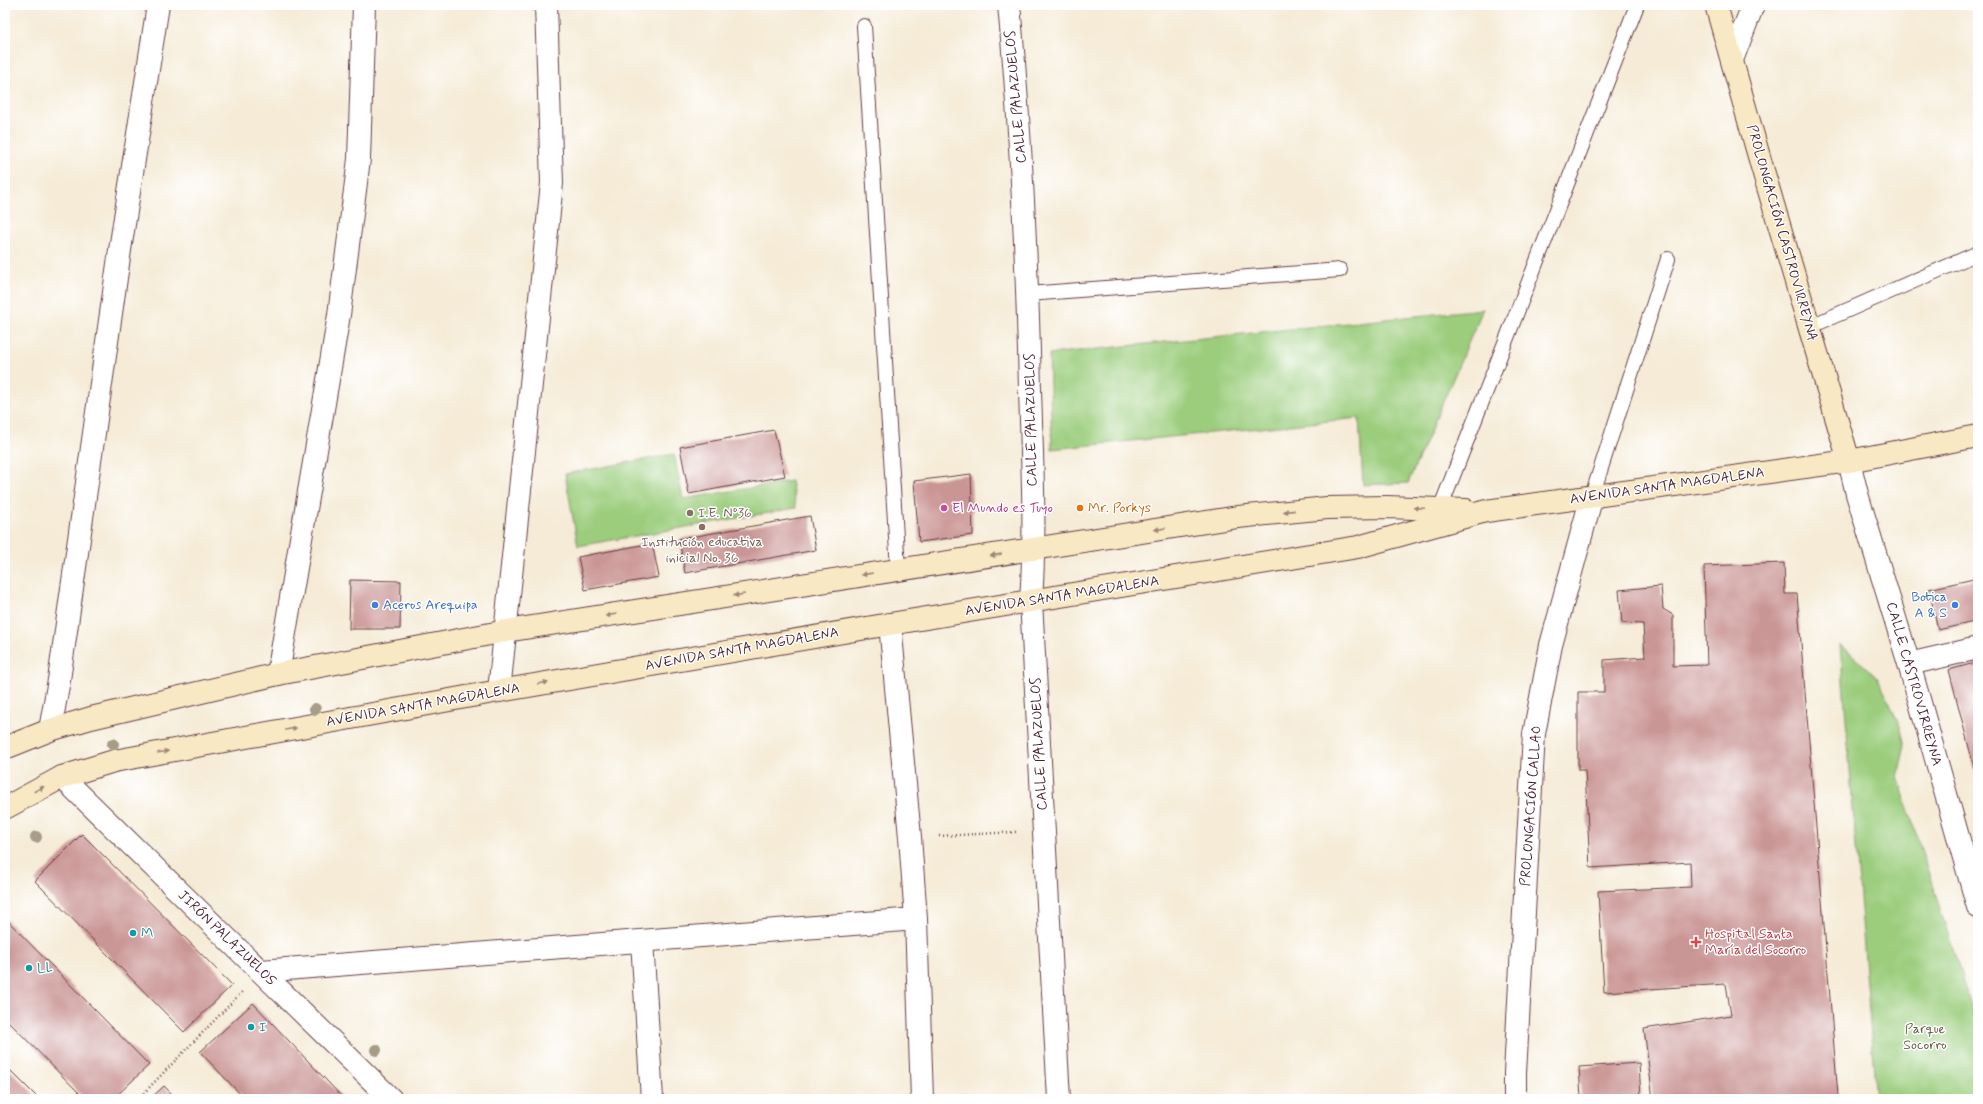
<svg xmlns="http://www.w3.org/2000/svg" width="1983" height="1104" font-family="Mynerve,sans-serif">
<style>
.green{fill:#9bcd7d;stroke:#727654}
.building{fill:#ca9695}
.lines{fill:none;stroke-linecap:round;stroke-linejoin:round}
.service-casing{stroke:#643e45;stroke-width:16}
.minor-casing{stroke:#643e45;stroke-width:24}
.secondary-casing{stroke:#643e45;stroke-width:24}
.path{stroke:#643e45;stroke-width:2.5;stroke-dasharray:1 3;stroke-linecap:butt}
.service{stroke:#fff;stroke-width:14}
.minor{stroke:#fff;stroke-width:22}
.secondary{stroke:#f8e8c3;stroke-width:22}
.tree{fill:#a69c88}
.oneway{fill:#a18477}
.hotel-dot{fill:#d1479c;stroke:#fff;stroke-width:1.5}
.food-dot{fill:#e8710a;stroke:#fff;stroke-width:1.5}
.education-dot{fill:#8d6e63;stroke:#fff;stroke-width:1.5}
.shop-dot{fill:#3f7fe0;stroke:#fff;stroke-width:1.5}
.culture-dot{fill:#0f9aa8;stroke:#fff;stroke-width:1.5}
.health-dot{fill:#e0444e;stroke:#fff;stroke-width:1.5}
.labels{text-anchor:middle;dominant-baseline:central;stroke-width:3;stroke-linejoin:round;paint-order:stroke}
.street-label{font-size:14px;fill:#4a1f2b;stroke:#fff}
.hotel-label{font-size:14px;fill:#b23c85;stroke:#fff;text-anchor:start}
.food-label{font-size:14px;fill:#c56008;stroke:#fff;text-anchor:start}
.education-label{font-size:14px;fill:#785e54;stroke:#fff;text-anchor:start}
.shop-label{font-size:14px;fill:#366cbe;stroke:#fff;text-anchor:end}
.culture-label{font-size:14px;fill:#0d838f;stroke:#fff;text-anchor:start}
.health-label{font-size:14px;fill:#be3a42;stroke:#fff;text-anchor:start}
.park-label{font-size:14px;fill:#665c48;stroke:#fff}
</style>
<rect width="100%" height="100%" fill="#fff"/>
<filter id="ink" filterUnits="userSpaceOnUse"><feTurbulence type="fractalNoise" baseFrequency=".025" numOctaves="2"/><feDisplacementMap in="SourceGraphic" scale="8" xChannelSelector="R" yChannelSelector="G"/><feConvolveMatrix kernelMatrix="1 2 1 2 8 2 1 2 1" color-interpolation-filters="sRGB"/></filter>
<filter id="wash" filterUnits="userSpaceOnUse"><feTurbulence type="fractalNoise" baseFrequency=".012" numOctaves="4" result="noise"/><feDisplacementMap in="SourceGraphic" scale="16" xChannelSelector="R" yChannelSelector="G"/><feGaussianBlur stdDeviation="0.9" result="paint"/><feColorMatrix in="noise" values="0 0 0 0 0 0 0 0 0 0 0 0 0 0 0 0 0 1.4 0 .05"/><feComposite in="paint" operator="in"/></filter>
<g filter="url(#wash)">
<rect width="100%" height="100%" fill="#f5ebd6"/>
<!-- green -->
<path class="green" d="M1483,309l-75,174 -45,2 -4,-67 -307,31 -3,-95z
M674,454l9,45 108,-18 5,27 -218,38 -13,-72z
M1840,644l38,34 22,48 5,19 -7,32 80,251v64l-22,7h-80z"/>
<g id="blocks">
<!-- building -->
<path class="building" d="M774,430l11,46 -96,18 -9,-47z
M971,474l2,61 -54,7 -5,-61z
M810,516l6,34 -131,23 -6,-34z
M652,543l7,34 -74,13 -7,-33z
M1784,563l1,31h12l41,502 -13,3h-172l-9,-70 87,-14 -5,-31 -122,8 -6,-101 93,-4 -1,-25 -100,6 -5,-98h-7v-78h26v-32l41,-3 -2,-33 -21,-1 -3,-33 42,-4 2,23 10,6v51l34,-1 -3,-99z
M1978,578v43l-40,9 -9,-41z
M350,580l51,1 -1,48h-51z
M1978,662v109h-3l-26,-101z
M82,834l150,151 -48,47 -149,-151z
M5,918l144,147 -36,34h-28l-80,-81z
M253,1003l91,96h-99l-45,-47z
M1639,1063l2,36h-75l15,-2 -2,-30z
M5,1065l34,34h-34z
M164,1086l13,13h-27z"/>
</g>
</g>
<g filter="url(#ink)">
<use href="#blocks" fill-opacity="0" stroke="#643e45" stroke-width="1"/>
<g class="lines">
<defs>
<path id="service" d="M864,26l34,543
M1028,294l312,-24
M1809,327l169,-74
M1592,496l76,-237
M1440,509l197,-504"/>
<path id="minor" d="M1009,5c12,128 18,256 21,384 2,71 6,141 1,212l28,498
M1732,60l21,-55
M1849,461l8,33 52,170 69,243
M890,624l20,213 6,82 6,180
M1909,664l69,-16
M278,674l61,-359 20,-156 5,-154
M499,691l53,-508 -6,-178
M50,730l9,-50 61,-430 38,-245
M62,777l329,322
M642,941l10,158
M261,971l655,-52
M1515,1099v-26l19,-339 17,-89 41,-149"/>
<path id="secondary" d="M1716,5l46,162 87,294
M5,748l45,-18 41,-12 187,-44 228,-43 732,-114 89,-9 60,-1 79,3
M5,808l57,-31 52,-16 385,-70 391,-67 468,-77 128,-36 363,-50 129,-25"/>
</defs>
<!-- service casing -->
<use href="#service" class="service-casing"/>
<!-- minor casing -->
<use href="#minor" class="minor-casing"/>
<!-- secondary casing -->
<use href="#secondary" class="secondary-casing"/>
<!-- path -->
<path class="path" d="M939,836l77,-4
M138,1099l104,-107"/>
<!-- service -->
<use href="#service" class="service"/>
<!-- minor -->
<use href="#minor" class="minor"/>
<!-- secondary -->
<use href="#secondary" class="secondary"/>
</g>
<!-- trees -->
<g class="tree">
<circle cx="315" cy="709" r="6"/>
<circle cx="113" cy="744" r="6"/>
<circle cx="36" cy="837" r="6"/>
<circle cx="376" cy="1050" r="6"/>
</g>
<!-- one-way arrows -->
<defs><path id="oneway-solid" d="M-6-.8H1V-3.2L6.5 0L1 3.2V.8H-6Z"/></defs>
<g class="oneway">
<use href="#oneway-solid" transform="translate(1419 508) rotate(-178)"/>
<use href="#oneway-solid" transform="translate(1289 511) rotate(174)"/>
<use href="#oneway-solid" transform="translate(1160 529) rotate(171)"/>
<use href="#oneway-solid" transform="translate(996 555) rotate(171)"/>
<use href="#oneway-solid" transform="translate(867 574) rotate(171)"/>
<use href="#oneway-solid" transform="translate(739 595) rotate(171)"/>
<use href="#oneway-solid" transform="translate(611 615) rotate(171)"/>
<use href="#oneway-solid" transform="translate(543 683) rotate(-10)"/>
<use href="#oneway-solid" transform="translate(291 729) rotate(-10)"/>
<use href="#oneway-solid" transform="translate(163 752) rotate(-10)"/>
<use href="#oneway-solid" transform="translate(39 789) rotate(-27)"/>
</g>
</g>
<!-- markers -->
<circle class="hotel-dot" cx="944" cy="508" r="4"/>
<circle class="food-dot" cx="1080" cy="508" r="4"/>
<g class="education-dot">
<circle cx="690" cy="513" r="4"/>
<circle cx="702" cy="527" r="4"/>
</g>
<g class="shop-dot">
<circle cx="375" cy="605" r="4"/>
<circle cx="1955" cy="605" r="4"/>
</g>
<g class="culture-dot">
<circle cx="133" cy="933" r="4"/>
<circle cx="29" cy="968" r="4"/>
<circle cx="251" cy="1027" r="4"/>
</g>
<path class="health-dot" d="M1694 936h4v4h4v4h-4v4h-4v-4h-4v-4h4z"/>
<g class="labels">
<!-- street labels -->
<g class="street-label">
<text transform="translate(1016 97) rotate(-95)">CALLE PALAZUELOS</text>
<text transform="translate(1782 233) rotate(74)">PROLONGACIÓN CASTROVIRREYNA</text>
<text transform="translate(1031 420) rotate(-91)">CALLE PALAZUELOS</text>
<text transform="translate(1667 486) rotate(-8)">AVENIDA SANTA MAGDALENA</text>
<text transform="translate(1062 596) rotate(-9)">AVENIDA SANTA MAGDALENA</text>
<text transform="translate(742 649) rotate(-10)">AVENIDA SANTA MAGDALENA</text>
<text transform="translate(1914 684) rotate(74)">CALLE CASTROVIRREYNA</text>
<text transform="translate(423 705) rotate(-10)">AVENIDA SANTA MAGDALENA</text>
<text transform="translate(1039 744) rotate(-93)">CALLE PALAZUELOS</text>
<text transform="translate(1531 806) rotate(-86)">PROLONGACIÓN CALLAO</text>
<text transform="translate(227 938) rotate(44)">JIRÓN PALAZUELOS</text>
</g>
<!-- hotel labels -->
<g class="hotel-label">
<text x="952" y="508">El Mundo es Tuyo</text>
</g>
<!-- food labels -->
<g class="food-label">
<text x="1088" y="508">Mr. Porkys</text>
</g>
<!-- education labels -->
<g class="education-label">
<text x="698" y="513">I.E. Nº36</text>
<text x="702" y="542" text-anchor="middle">Institución educativa<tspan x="702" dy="16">inicial No. 36</tspan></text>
</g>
<!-- shop labels -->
<g class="shop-label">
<text x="1947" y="597">Botica<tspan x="1947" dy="16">A &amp; S</tspan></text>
<text x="383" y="605" text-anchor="start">Aceros Arequipa</text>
</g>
<!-- culture labels -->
<g class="culture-label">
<text x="141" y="933">M</text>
<text x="37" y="968">LL</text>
<text x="259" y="1027">I</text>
</g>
<!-- health labels -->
<g class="health-label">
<text x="1705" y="934">Hospital Santa<tspan x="1705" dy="16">María del Socorro</tspan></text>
</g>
<!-- park labels -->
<g class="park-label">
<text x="1925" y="1029">Parque<tspan x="1925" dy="16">Socorro</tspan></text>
</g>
</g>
<!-- margin -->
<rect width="1983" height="1104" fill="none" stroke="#fff" stroke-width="20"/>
</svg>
